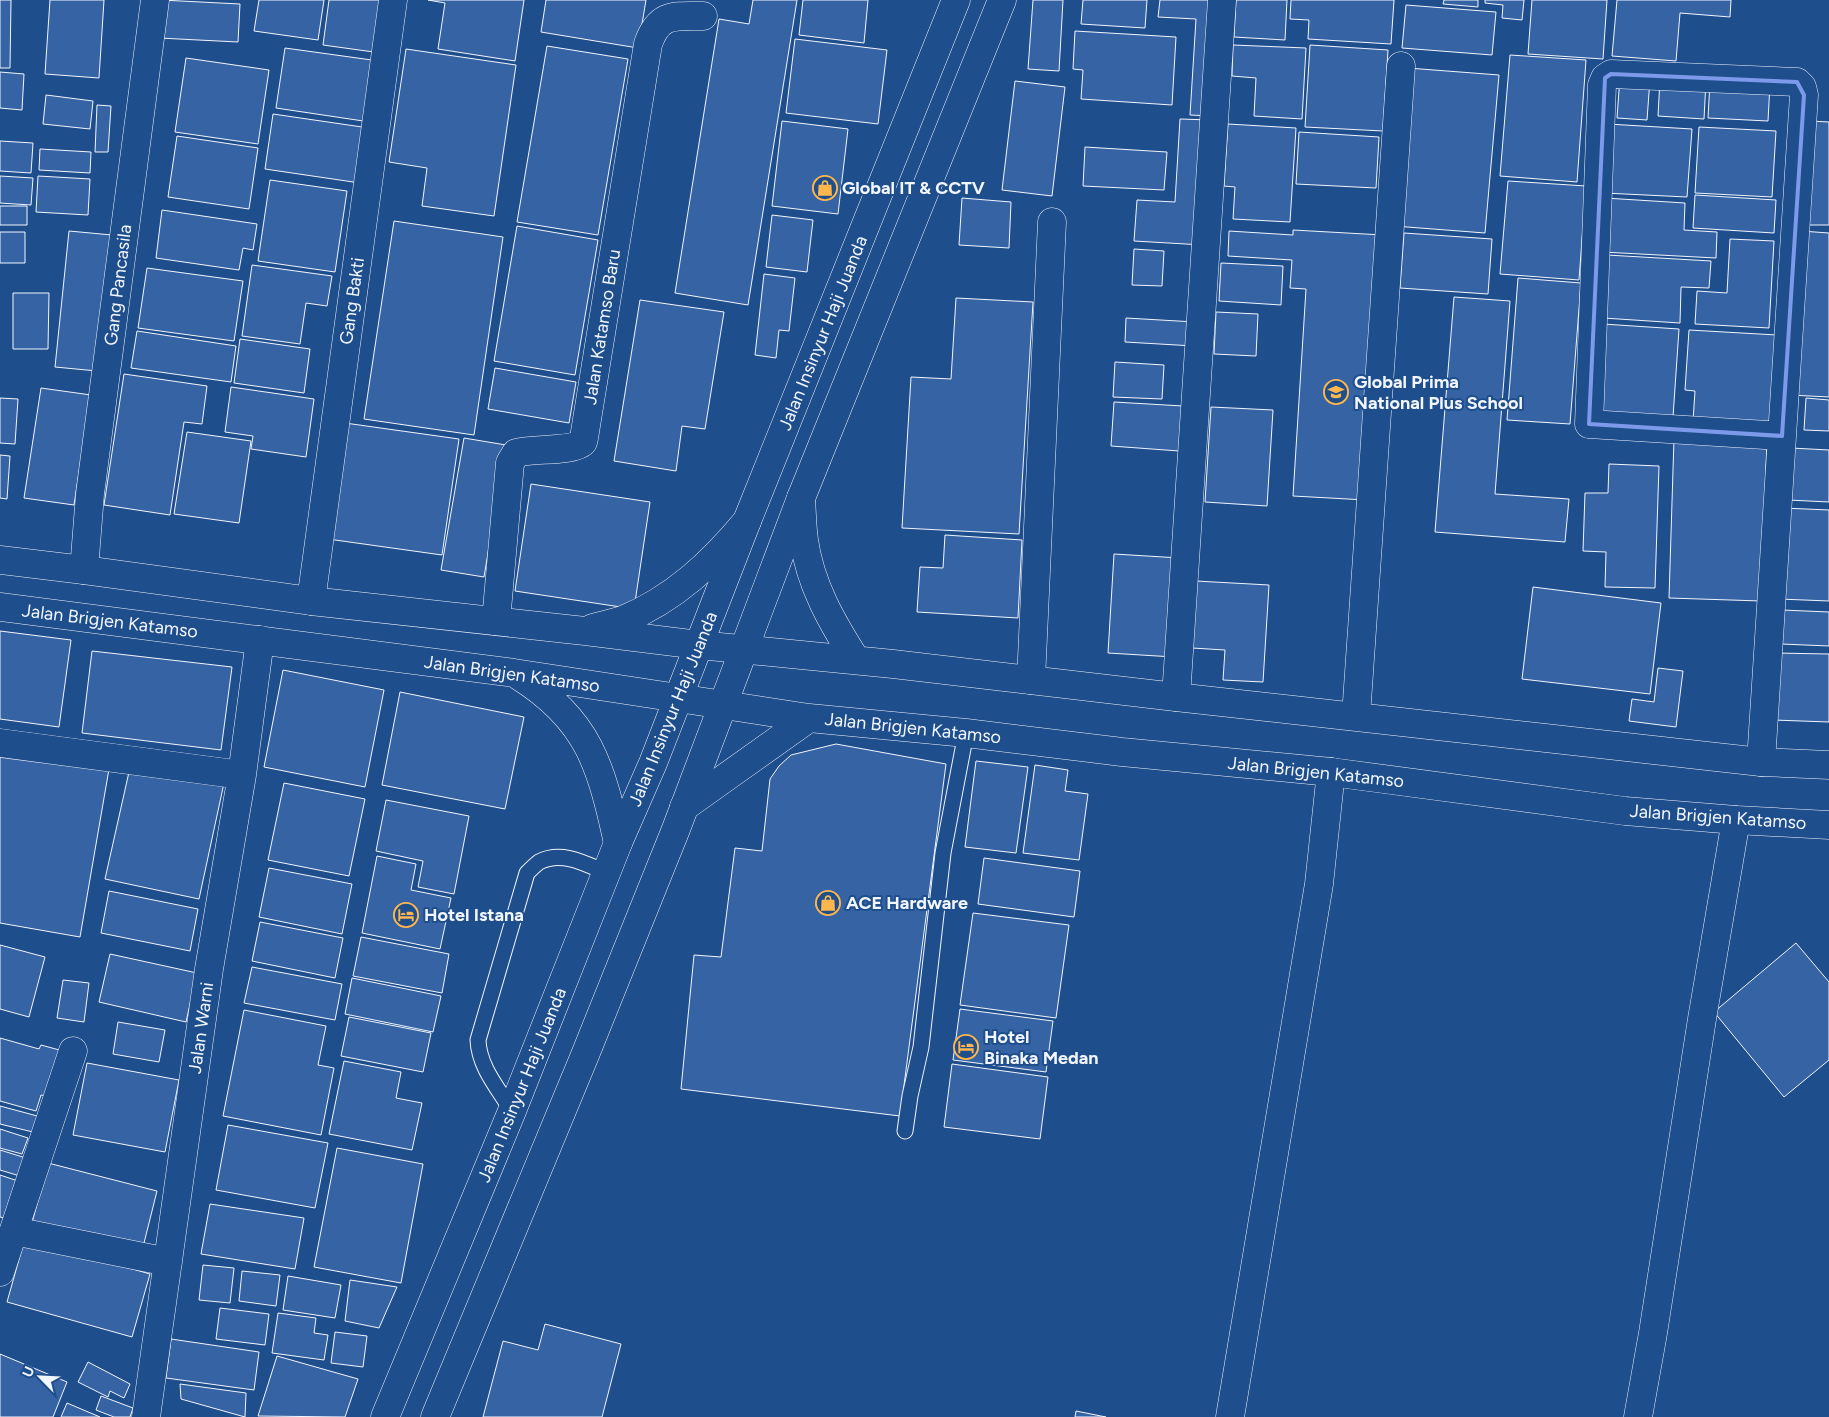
<svg xmlns="http://www.w3.org/2000/svg" width="1829" height="1417" font-family="Figtree,sans-serif">
<style>
.building{fill:#3563a3;stroke:#f2f6ff}
.lines{fill:none;stroke-linecap:round;stroke-linejoin:round}
.lane-casing{stroke:#f2f6ff;stroke-width:17}
.street-casing{stroke:#f2f6ff;stroke-width:29}
.secondary-casing{stroke:#f2f6ff;stroke-width:29}
.primary-casing{stroke:#f2f6ff;stroke-width:29}
.lane{stroke:#1f4e8c;stroke-width:15}
.street{stroke:#1f4e8c;stroke-width:28}
.secondary{stroke:#1f4e8c;stroke-width:28}
.primary{stroke:#1f4e8c;stroke-width:28}
.marked{fill:none;stroke:#7d9aea;stroke-width:4;stroke-linejoin:round}
.labels{text-anchor:middle;dominant-baseline:central;stroke-width:4;stroke-linejoin:round;paint-order:stroke}
.poi-label{font-size:18px;font-weight:bold;fill:#f2f6ff;stroke:#1f4e8c;text-anchor:start}
.street-label{font-size:18px;fill:#f2f6ff;stroke:#1f4e8c}
</style>
<rect width="100%" height="100%" fill="#1f4e8c"/>
<!-- building -->
<path class="building" d="M0,0h11l-1,68h-10z
M50,0h54l-5,78 -54,-4z
M161,0l79,4 -2,38 -79,-4z
M259,0h65l-6,40 -64,-9z
M329,0h55l-3,53 -58,-8z
M428,0h96l-9,61 -77,-12 7,-46z
M546,0h100l-8,48 -97,-16z
M753,0h44l-49,305 -73,-12 44,-274 30,5z
M803,0h65l-4,43 -65,-8z
M1033,0h30l-4,71 -31,-2z
M1083,0h64l-2,28 -64,-4z
M1160,0h59l-7,116 -22,-1 6,-96 -38,-2z
M1236,0h51l-2,40 -51,-3z
M1291,0h103l-3,44 -83,-5 1,-19 -19,-1z
M1444,0h34v7l-35,-3z
M1485,0h39l-2,20 -20,-2 1,-13 -18,-2z
M1532,0h75l-4,59 -75,-5z
M1617,0h114l-1,17 -50,-4 -4,48 -64,-5z
M1406,5l90,7 -4,43 -90,-7z
M1075,31l101,6 -4,68 -91,-6 2,-29 -10,-1z
M795,39l92,11 -9,74 -92,-11z
M1233,45l73,3 -4,71 -48,-3 2,-38 -24,-2z
M1310,45l78,5 -5,81 -78,-4z
M547,46l81,13 -30,176 -81,-13z
M285,48l94,13 -9,61 -94,-14z
M406,49l110,16 -22,151 -72,-10 5,-38 -38,-6z
M1510,55l76,5 -9,122 -77,-6z
M186,58l83,12 -11,74 -83,-12z
M1408,68l91,7 -14,158 -91,-7z
M0,72l24,2 -2,36 -22,-2z
M1620,77l30,2 -3,41 -30,-2z
M1660,79l46,2 -2,38 -46,-3z
M1015,81l50,6 -13,109 -50,-6z
M1710,81l60,3 -2,37 -60,-3z
M46,95l47,6 -3,28 -47,-5z
M97,105l14,1 -3,46h-13z
M273,114l96,14 -9,55 -95,-14z
M1180,119l30,1 -7,125 -69,-4 3,-41 38,2z
M782,121l66,8 -10,85 -66,-8z
M1810,121l19,1v103h-23z
M1228,124l68,4 -6,94 -57,-3 2,-32 -11,-1z
M1608,124l84,5 -5,68 -83,-4z
M1699,127l77,4 -4,66 -77,-4z
M1299,132l80,5 -3,51 -80,-4z
M177,136l81,12 -9,61 -81,-12z
M0,141l33,2 -2,30 -31,-2z
M1085,147l82,5 -3,38 -81,-4z
M40,149l51,3 -1,21 -51,-3z
M0,176l33,2 -2,27 -31,-2z
M38,176l52,3 -2,36 -52,-3z
M270,180l77,11 -12,81 -77,-11z
M1508,181l78,5 -7,94 -79,-6z
M1695,195l81,5 -2,33 -81,-5z
M962,198l49,4 -2,46 -50,-3z
M1605,198l80,5 -1,27 33,2 -1,26 -114,-6z
M0,206h27v19h-27z
M162,210l95,14 -4,26 -10,-2 -4,22 -83,-12z
M772,215l41,5 -6,52 -41,-5z
M394,221l109,16 -29,198 -110,-16z
M517,226l81,14 -23,135 -81,-14z
M1293,230l90,5 -17,265 -73,-4 13,-207 -16,-1 2,-28 -64,-4 1,-25 64,4z
M69,231l43,4 -15,136 -42,-4z
M1801,231l28,2v164l-39,-2z
M0,232h25v31h-25z
M1404,233l88,6 -4,55 -88,-6z
M1730,239l44,2 -5,87 -74,-4 2,-33 30,2z
M1134,249l30,2 -2,35 -30,-1z
M1607,255l104,6 -2,27 -28,-1 -1,36 -77,-5z
M1221,263l62,3 -2,39 -62,-4z
M252,265l80,11 -5,30 -21,-3 -6,41 -58,-8z
M147,268l96,13 -9,60 -96,-13z
M764,274l31,4 -6,53 -10,-1 -3,28 -21,-3z
M1518,278l63,5 -11,141 -63,-4z
M13,293h36l-1,56h-35z
M1454,297l56,4 -15,193 74,5 -4,43 -130,-10z
M956,298l77,4 -14,232 -117,-6 9,-151 40,2z
M640,300l84,12 -19,117 -23,-3 -6,45 -62,-10z
M1216,312l42,2 -2,42 -42,-2z
M1126,318l69,4 -1,24 -69,-4z
M1603,324l76,5 -6,88 -76,-4z
M1689,330l88,5 -6,90 -78,-4 2,-30 -10,-1z
M137,331l99,15 -5,36 -100,-14z
M240,339l70,10 -6,44 -70,-10z
M1115,362l49,3 -2,34 -49,-2z
M495,368l81,14 -7,41 -81,-14z
M124,374l83,12 -5,38 -18,-2 -14,93 -66,-10z
M231,387l83,12 -8,58 -55,-8 2,-13 -28,-4z
M41,388l50,7 -17,110 -50,-7z
M0,398l18,1 -3,45 -15,-1z
M1806,398l23,2v31l-25,-1z
M1114,402l69,4 -4,45 -68,-5z
M1211,407l62,3 -6,96 -62,-4z
M345,423l114,16 -17,116 -114,-16z
M187,432l64,9 -12,82 -65,-9z
M464,438l42,7 -22,132 -43,-7z
M1674,438l93,3 -6,160 -92,-3z
M1791,448l38,2v52l-41,-2z
M0,455l10,1 -3,43 -7,-1z
M1609,464l50,2 -4,122 -50,-1 1,-35 -23,-1 2,-58h23z
M531,484l119,18 -16,107 -119,-18z
M1783,508l46,2v91l-50,-2z
M945,535l77,5 -4,78 -101,-6 3,-45 23,1z
M1114,554l66,4 -6,99 -66,-4z
M1196,581l73,4 -6,97 -40,-2 2,-30 -33,-2z
M1533,587l128,16 -11,91 -128,-15z
M1782,610l47,2v34l-48,-2z
M0,631l71,9 -12,87 -59,-8z
M92,651l140,16 -11,83 -139,-17z
M1774,653l55,1v68l-56,-2z
M1658,668l25,3 -7,56 -47,-6 3,-22 22,3z
M283,670l101,20 -19,97 -101,-20z
M400,692l124,25 -19,92 -123,-24z
M836,744l110,20 -46,352 -219,-27 13,-134 27,2 14,-109 27,3 8,-72 9,-13 12,-11z
M0,751l109,18 -29,168 -80,-14z
M976,761l52,6 -12,86 -51,-6z
M131,763l93,20 -25,116 -94,-20z
M1035,765l33,5 -3,21 23,3 -9,66 -56,-7z
M284,783l81,16 -16,77 -81,-16z
M386,800l83,16 -15,78 -36,-7 5,-26 -47,-10z
M377,856l39,8 -5,26 40,8 -11,51 -78,-16z
M984,858l96,13 -6,46 -96,-13z
M269,868l83,16 -10,50 -83,-17z
M109,891l89,18 -8,42 -89,-18z
M973,913l96,12 -13,93 -96,-13z
M260,922l83,16 -8,40 -83,-17z
M361,937l88,17 -7,39 -89,-17z
M1796,943l33,39v78l-45,37 -70,-85z
M0,945l45,12 -16,60 -29,-8z
M110,954l87,19 -11,49 -87,-20z
M252,967l90,17 -7,36 -91,-17z
M352,978l89,18 -8,36 -88,-18z
M63,980l26,3 -5,39 -27,-4z
M960,1009l93,12 -7,51 -93,-12z
M244,1010l82,16 -8,39 16,3 -13,67 -98,-19z
M349,1017l82,16 -8,39 -82,-16z
M118,1022l47,8 -6,32 -46,-8z
M0,1038l39,11 2,-4 22,6 -12,46 -10,-2 -5,16 -36,-10z
M344,1061l57,11 -5,26 26,5 -10,47 -83,-16z
M87,1063l92,17 -14,72 -92,-17z
M952,1064l96,13 -8,62 -96,-12z
M0,1106l41,11 -4,16 -37,-9z
M228,1125l100,18 -13,65 -99,-18z
M0,1129l28,9 -6,16 -22,-6z
M337,1148l86,16 -22,119 -87,-16z
M0,1150l26,8 -6,18 -20,-6z
M48,1163l109,28 -15,60 -110,-28z
M0,1175l18,6 -14,37 -4,-1z
M210,1204l94,14 -9,51 -94,-15z
M25,1238l125,36 -18,63 -125,-35z
M203,1265l31,3 -4,35 -31,-3z
M242,1271l38,4 -4,31 -37,-5z
M288,1276l53,9 -6,33 -52,-8z
M350,1280l47,7 -18,41 -34,-7z
M220,1308l49,6 -4,31 -49,-6z
M278,1313l38,5 -2,15 14,2 -4,25 -52,-7z
M545,1324l76,20 -19,73h-119l20,-76 35,9z
M335,1332l32,4 -4,31 -32,-4z
M171,1339l88,13 -5,38 -88,-12z
M0,1354l67,28 -14,35h-53z
M277,1356l81,23 -13,38 -87,-1z
M88,1362l42,22 -6,14 -14,-7 -2,6 -30,-15z
M180,1384l66,9 -1,24 -64,-18z
M101,1396l32,12 -3,9h-16l-18,-7z
M67,1403l33,14h-39z
M1076,1411l30,6h-31z"/>
<g class="lines">
<defs>
<path id="lane" d="M512,1111c-14,-23 -33,-44 -34,-71l49,-167c4,-4 8,-8 12,-11 23,-12 47,2 68,11
M905,1131l5,-35 11,-49 22,-194 23,-120"/>
<path id="street" d="M84,570l6,-76 65,-494
M311,601l82,-601
M496,621l14,-158 6,-10c16,-5 57,-1 67,-11l1,-4 64,-394c11,-31 25,-28 55,-28
M1031,680l21,-458
M1176,697l46,-697
M1356,716l45,-650
M0,743l242,32
M1761,762l43,-667 -2,-8 -5,-5 -186,-8 -6,4 -3,7 -13,339 193,12
M14,1231l154,31
M0,1272l73,-221
M146,1417l63,-448 33,-194 18,-135
M1230,1417l89,-533 12,-112
M1638,1417l15,-84 49,-314 34,-199"/>
<path id="secondary" d="M385,1417l127,-306 106,-268 35,-80 94,-242 209,-521
M435,1417l150,-362 91,-226 125,-331 201,-498"/>
<path id="primary" d="M801,498c1,14 1,28 3,42 6,45 29,84 52,120
M0,560l84,10 227,31 274,30 114,14 194,19 283,33 585,65 68,3
M0,607l514,66 295,45 157,15 156,19 209,20 294,39 111,9 93,5
M593,628c10,-3 20,-5 30,-8 51,-21 89,-57 124,-99
M519,676c70,44 82,90 99,167
M684,807l125,-89"/>
</defs>
<!-- lane casing -->
<use href="#lane" class="lane-casing"/>
<!-- street casing -->
<use href="#street" class="street-casing"/>
<!-- secondary casing -->
<use href="#secondary" class="secondary-casing"/>
<!-- primary casing -->
<use href="#primary" class="primary-casing"/>
<!-- lane -->
<use href="#lane" class="lane"/>
<!-- street -->
<use href="#street" class="street"/>
<!-- secondary -->
<use href="#secondary" class="secondary"/>
<!-- primary -->
<use href="#primary" class="primary"/>
</g>
<!-- marked area -->
<path class="marked" d="M1611,74l186,8 7,13 -22,341 -193,-12 16,-346z"/>
<!-- icons -->
<defs>
<symbol id="shop-ring" viewBox="-11 -11 22 22"><circle r="9.5" fill="#1f4e8c" stroke="#ffb74d" stroke-width="1.5"/><path d="M-5-2.5h2.3a2.7 3.5 0 0 1 5.4 0H5L5.5 6h-11ZM-1.5-2.5h3a1.5 2.3 0 0 0-3 0Z" fill="#ffb74d"/></symbol>
<symbol id="school-ring" viewBox="-11 -11 22 22"><circle r="9.5" fill="#1f4e8c" stroke="#ffb74d" stroke-width="1.5"/><path d="M0-5L7-2L0 1L-7-2ZM-4 1L0 2.5L4 1V4Q0 6-4 4Z" fill="#ffb74d"/></symbol>
<symbol id="hotel-ring" viewBox="-11 -11 22 22"><circle r="9.5" fill="#1f4e8c" stroke="#ffb74d" stroke-width="1.5"/><path d="M-6-4.5h1.5V1H6V5H4.5V3h-9V5H-6ZM-4 0a1.8 1.8 0 1 1 3.6 0ZM.5 0V-2.5h3Q6-2.5 6 0Z" fill="#ffb74d"/></symbol>
</defs>
<g fill-rule="evenodd">
<use href="#shop-ring" x="811" y="174" width="28" height="28"/>
<use href="#school-ring" x="1322" y="378" width="28" height="28"/>
<use href="#shop-ring" x="814" y="889" width="28" height="28"/>
<use href="#hotel-ring" x="392" y="901" width="28" height="28"/>
<use href="#hotel-ring" x="952" y="1033" width="28" height="28"/>
</g>
<g class="labels">
<!-- poi labels -->
<g class="poi-label">
<text x="842" y="188">Global IT &amp; CCTV</text>
<text x="1354" y="382">Global Prima<tspan x="1354" dy="21">National Plus School</tspan></text>
<text x="846" y="903">ACE Hardware</text>
<text x="424" y="915">Hotel Istana</text>
<text x="984" y="1037">Hotel<tspan x="984" dy="21">Binaka Medan</tspan></text>
</g>
<!-- street labels -->
<g class="street-label">
<text transform="translate(118 285) rotate(-83)">Gang Pancasila</text>
<text transform="translate(352 301) rotate(-82)">Gang Bakti</text>
<text transform="translate(602 327) rotate(-81)">Jalan Katamso Baru</text>
<text transform="translate(823 333) rotate(-68)">Jalan Insinyur Haji Juanda</text>
<text transform="translate(110 621) rotate(7)">Jalan Brigjen Katamso</text>
<text transform="translate(512 674) rotate(8)">Jalan Brigjen Katamso</text>
<text transform="translate(673 709) rotate(-68)">Jalan Insinyur Haji Juanda</text>
<text transform="translate(913 728) rotate(6)">Jalan Brigjen Katamso</text>
<text transform="translate(1316 772) rotate(6)">Jalan Brigjen Katamso</text>
<text transform="translate(1718 817) rotate(4)">Jalan Brigjen Katamso</text>
<text transform="translate(201 1028) rotate(-82)">Jalan Warni</text>
<text transform="translate(522 1085) rotate(-68)">Jalan Insinyur Haji Juanda</text>
</g>
</g>
<!-- north arrow -->
<g transform="translate(40 1377) rotate(294)" stroke="#1f4e8c" stroke-width="4" paint-order="stroke">
<path d="M0-4L9 19L0 12L-9 19Z" fill="#f2f6ff"/>
<text y="-8" font-size="14" font-weight="bold" text-anchor="middle" fill="#f2f6ff">U</text>
</g>
</svg>
